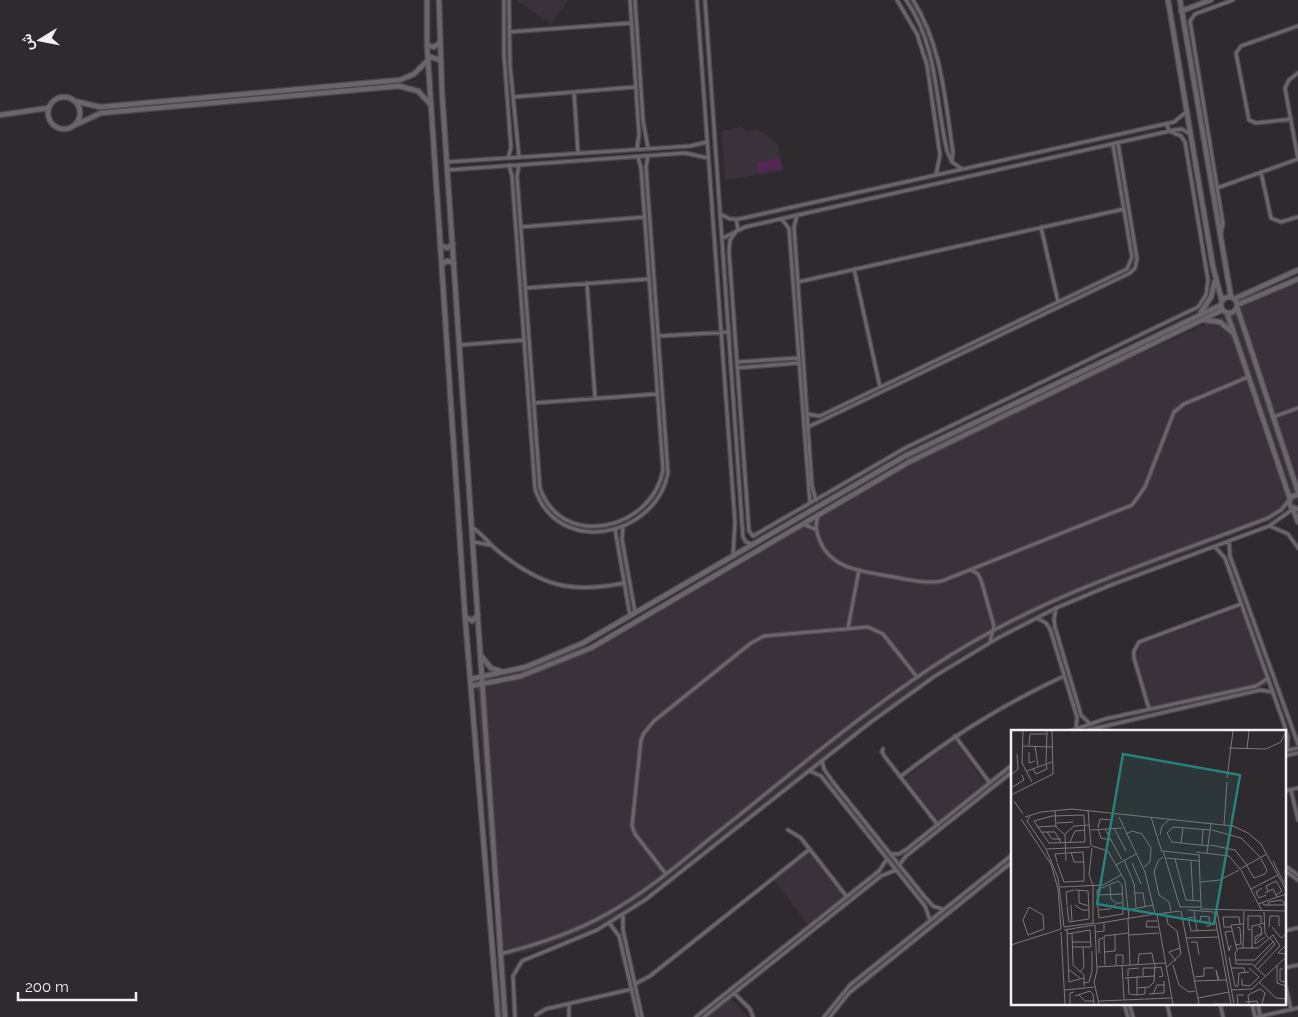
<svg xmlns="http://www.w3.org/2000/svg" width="1298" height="1017" font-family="Raleway,Vazirmatn,sans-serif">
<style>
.built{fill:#3a323a}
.green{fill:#522754}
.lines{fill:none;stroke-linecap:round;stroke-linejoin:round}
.minor-casing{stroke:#4b474b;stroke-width:5.5}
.tertiary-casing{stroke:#4b474b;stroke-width:7}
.minor{stroke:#6a656a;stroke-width:3}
.tertiary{stroke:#6a656a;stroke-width:4.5}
.inset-road{fill:none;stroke:#7c797c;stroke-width:1}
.view{fill:#26827b;fill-opacity:0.15;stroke:#26827b;stroke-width:2.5}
.inset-edge{fill:none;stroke:#f2f0f2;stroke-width:2.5}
</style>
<rect width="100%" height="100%" fill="#2e2a2e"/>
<!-- built -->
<path class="built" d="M516,0h52l-17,24z
M741,127l5,4 11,-2 21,15 5,27 -58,9 -4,-49z
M1298,282v219l-28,20 -221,86 -91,51 -56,38 -275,214 -35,19 -37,14 -27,9 -30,5 -22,-274 33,-6 74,-27 325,-190z
M1244,606l28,78 -120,27 -15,-51 3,-15z
M954,740l34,47 -46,37 -37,-46z
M809,853l38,46 -36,30 -37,-49z
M728,995l20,22h-48z"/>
<!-- green -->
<path class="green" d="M780,158l2,11 -24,4 -2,-11z"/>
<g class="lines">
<defs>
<path id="minor" d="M504,0v55l7,93 -3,10
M509,0l1,65 9,92
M630,0l9,134 -2,15
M635,0l8,120 5,28
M697,0l38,522 -2,33
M705,0l38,537 3,5 5,2
M897,0l20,34 10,31 13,90 -4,20
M906,0c32,46 29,99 41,151l5,11 10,7
M913,0c29,46 32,100 40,152l-1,9
M509,32l122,-9
M574,92l4,61
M513,97l122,-10
M1291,119l-35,4 -7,-3 -13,-67 5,-7 57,-20
M447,162l243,-16 17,-4
M509,165l3,11 23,313c23,69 121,48 133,-16l-22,-306 2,-11
M519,165l-2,11 23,312c22,64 114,41 123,-19l-22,-301 -3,-11
M448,170l237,-17 23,5
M1261,172l10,46 10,4 17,-5
M1217,188l81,-29 -13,-71 4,-8 9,-7
M720,214l10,5h9l435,-97 12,-10
M797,215l-3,12 18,259 4,14
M736,219l2,10 -8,11 -1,11 20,280 4,5 154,-89 291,-140 8,-12 2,-15 -23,-138 -4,-6 -12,-5 -2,-7
M782,219l7,10 21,274
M521,227l124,-10
M1041,227l17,75
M1221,233l2,-9 -33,-203 5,-7 38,-14
M723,238l22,-11 429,-97 8,-1 8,5
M854,269l26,118
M798,282l326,-73
M587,283l8,115
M526,288l123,-9
M659,336l70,-4
M460,345l64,-5
M737,362l61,-4
M737,368l61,-5
M534,403l123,-9
M807,414l13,2 307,-147 5,-12 -19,-112
M1273,417l25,-9
M808,427l322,-154 5,-5 2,-9 -19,-116
M818,515c-3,11 -2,17 2,26 11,28 42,30 68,35 18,3 36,8 54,5l190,-76 13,-18 29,-75 10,-8 64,-27
M803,524l12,5
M623,526l-1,13 13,73
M1270,526l18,8 10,14
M473,528c10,6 16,16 25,23 43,35 73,43 126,32
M615,529l15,87
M1229,541l1,15 68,188
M474,542l16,3
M1215,547l10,11 58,163 5,16 -1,14
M971,570l7,4 3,6 13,46 -4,16
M1056,608l-2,11 1,8 26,88 8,8
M1037,618l9,5 4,6 27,88 -1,11
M848,628l11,-58
M1149,709l-15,-51v-7l5,-9 102,-38
M1070,731l35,-12 151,-33 11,-7
M1084,731l176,-41 13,2
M955,736l35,47
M883,749l-1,3 3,5 53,68
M1284,751l14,-3
M1284,756l14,-3
M822,761l2,8 9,13 91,114 9,10 9,3
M810,771l11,5 104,130 5,14
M900,777c54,-42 102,-72 164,-101
M1291,790l7,30
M1284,791l14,-3
M788,830l13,8 46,59
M891,854h8l8,-5 105,-84
M899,865l7,-9 106,-84
M1284,865l14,10
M1284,870l14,10
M666,874l-31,-40 -3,-8 9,-86 3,-7 10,-12 97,-78 13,-7 104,-9 15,7 34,43
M623,916v14l19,87
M610,924l9,12 19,81
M1284,931l14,-3
M500,954c36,-9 73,-21 105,-39 39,-21 74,-51 108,-79 71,-56 141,-117 216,-167 109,-73 219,-105 339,-151l13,-8 8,-10
M1284,968l14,-3
M1284,979l7,30
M635,984l15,-8 160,-127
M734,993l16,16 3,8
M1124,1003l4,14
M1129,1003l4,14
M1167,1003l3,14
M1220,1003l3,14
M1252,1003l3,14
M1258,1003l2,13
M569,1004v13
M536,1015l10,-6 86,-20
M515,1017l-2,-41 9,-15 75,-31 48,-30 226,-178 64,-46 63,-38 58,-30 55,-23 158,-59 24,-17
M696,1017l183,-146 8,-12
M704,1017l177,-141 15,-6
M824,1017l26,-32 162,-130
M830,1017l19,-24 163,-131
M1257,1017l41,-9"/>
<path id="tertiary" d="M427,0v45l38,571 33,401
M439,0l3,93 63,924
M1168,0l45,267 9,34
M1180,0l51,297
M1181,11l30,-11
M427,45l7,2 6,-4
M48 113a16 16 0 1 1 32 0a16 16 0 1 1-32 0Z
M74,101l26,6 300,-27 14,-6 17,-17 9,3
M0,115l48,-7
M75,125l26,-12 298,-27 19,5 13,14
M440,245l7,3 6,-4
M442,264l5,-3 7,2
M1221 305a8 8 0 1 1 16 0a8 8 0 1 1-16 0Z
M1234,299l64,-29
M1237,305l61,-26
M1237,307l61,185
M1201,312l10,-15 4,-16
M1227,313l63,186
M1204,320l16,2 12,10
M1298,495l-6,1 -3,6 2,5 7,2
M1293,509l5,13
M466,617l6,4 6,-6
M482,657l9,11 12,4
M471,679l55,-12 57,-24 322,-187 316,-151
M471,686l50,-10 70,-28 318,-186 313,-152"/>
</defs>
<!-- minor casing -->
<use href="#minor" class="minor-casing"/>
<!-- tertiary casing -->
<use href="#tertiary" class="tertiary-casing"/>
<!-- minor -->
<use href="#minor" class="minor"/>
<!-- tertiary -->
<use href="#tertiary" class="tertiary"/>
</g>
<!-- overview -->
<g transform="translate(1011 730)">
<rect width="275" height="275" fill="#2e2a2e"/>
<path class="inset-road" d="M12,1l-1,32 10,19M18,15l1,-11h16M12,16l29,1M24,16l3,20M218,18l37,1 15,-7 5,-11M236,19l2,-18M18,22v11l6,-2M35,33l1,-32M22,39l3,5 11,-5 -1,-5M16,41l25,-9M0,45l7,-6 -1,-15M216,48l6,-47M0,58l13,-8 -2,-5M0,65l42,-21 -1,-43M3,71l9,13M44,80l1,17 9,8 1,26M77,80l3,36M73,85l1,27 -36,1 -15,-22 18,-5zM19,86l-3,5 19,28 12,29 6,49 30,-4M14,87l16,-5 31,-3 161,17 15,7 13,11 25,46M140,87l11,35M10,89l30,45 7,25 3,40M46,93l16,-1M213,95l3,-43M26,97l19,-1M87,98l2,-9 13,1M103,98l12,23M87,99l3,9 10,2M94,99l17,31M80,100l31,-2M201,100l29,8 20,20M30,102h14l6,11M36,102l5,7h9M54,104l9,-8 16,-1M115,104l6,-3 10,3 9,14 -1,14 -6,5M149,105l2,-9 7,-6M59,112l5,-11 10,-1M170,113l2,-15M191,115l1,-15M199,115l25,5 12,15M81,116l16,5 17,30 4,37M198,116l-37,-4 -5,-9 6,-6 38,3M81,118l-3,27 4,10M36,119l43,-2M60,122l3,10h10M185,122l33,4 11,13M56,123l16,-1 1,15M196,123l4,-30M188,125l2,52M189,125l-37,-4 17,56h22M152,127l-5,4 -4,11 5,23 10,7 2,9M155,128l33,3M164,129l11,41 15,1M113,130l10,24 2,23M180,131l2,39M262,131l11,22M46,132l-2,-8 11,-1M46,133l7,19 20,-1v-14M121,133l9,21M105,135l20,-11M236,136l7,12 11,-4 2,-4 -6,-11M229,139l27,-15M230,140l21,41M190,152l19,-2 19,-10M82,155v38M99,156l1,13 5,4h7M49,157l43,-2 18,-10M251,158l-6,4 3,6 7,-3M240,159l27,-14M64,160l13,1 1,19M68,160v13l10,3M257,161l-2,-5 10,-5 6,10 -6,4M124,163h8l2,13M254,163l8,-4 4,8M86,165l25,-1M251,172l2,3h22M247,174l28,-10M56,175l-1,-13 8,-2M60,175l1,16M64,175l7,5h7M257,175l1,-3 13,-2 3,5M56,176l2,16 20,-3v-9M18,177l14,8 1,14 -16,6 -5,-15zM87,179l-1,-19 21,-9 4,4 1,18M189,179l86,2M87,180l12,-1 6,-5M87,180l1,8 12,-2M117,180l25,-5M177,180l26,2 17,92M170,181l18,93M183,181l3,20M206,181l17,93M253,182l1,21 3,5M155,183l2,11 9,7 4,23 -15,14M146,184l23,-3M146,185l16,89M100,186l12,-2v-10M184,187l-7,1 3,13 26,-1M117,189l2,46M146,191h-10l-1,6h12M189,191l1,-5 8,1 1,9h-4M83,194l61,-10 -10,-42 -26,-55M84,195l2,46 -3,11 5,22M220,197h-7l-1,-10h16l1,7M258,197l1,-11h9v10M261,197l9,11 5,-4M53,200l30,-5M56,200l2,52 15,-4M240,200l-3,-1v-13h13v7M50,202l4,72M84,202l9,-1v-8M61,203l1,32 11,10v11M251,203l-7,4v7l10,-7M56,204l23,-4 1,17M118,205l30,-2M175,208l33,-1M245,210l6,-6 -1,-7 -3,-1M61,212h19M180,212h6l2,13M0,215l50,-16M220,215l-2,6 -4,-19 7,-1M224,215l6,-1 -1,-16 -3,-1M275,215l-8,8 8,1M61,217h19M232,218l1,-37M241,219v-23l13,-3M226,220l-6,-25 13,-1M93,222l11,-1v-17M88,223v-14l4,-1M218,227l6,29h3M225,230h19l19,-19M165,231l-7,-9 11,-4M127,234l1,-10 13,-1 2,10M94,235l-1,-29 24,-3M105,235v-10h7v9M111,235l2,34M162,235l6,20 10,7 6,-1M266,235v18l9,3M244,236l20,-22 -5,-6M86,237l68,-4M143,238l7,-1 2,9 -4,1M220,238h13l1,4M57,239l12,9M247,239l22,-23 -7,-11 -15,13h-19l-4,5 1,11h16l13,12M272,239h-3v12l6,1M69,242l4,-5 -1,-20M117,246v-7l11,-1M126,246v19M132,246v-8h11M117,247l1,17 8,1M184,247l9,-1v-8h10M114,248l29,-2M231,249v6l8,1 9,-9 -10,-9M207,250l-2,-10 3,10M183,251l32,-1M248,252l17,16 10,1M73,253l5,-1 3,-11v-20M227,256l1,-13 10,-1M126,258l12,-1 5,-5 1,-18M54,260l29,-3M220,260l21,-1 34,-32M138,264l15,-1v-12M142,264l4,-9h8M68,265l6,6h9M126,265l8,-1v-7M64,266l15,-5 3,3 1,10M187,268l31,-6M88,271l72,-3M234,272l12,-1 1,3M59,274v-11l4,-1M202,274h18M227,274l-1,-9h7M238,274l-1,-9 12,-6 5,4 -3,11"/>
<path class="view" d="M112,24l117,21 -26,149 -117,-20z"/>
<rect width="275" height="275" class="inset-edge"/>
</g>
<!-- north arrow -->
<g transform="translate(40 40) rotate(260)" stroke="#2e2a2e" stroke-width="4" paint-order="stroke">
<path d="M0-4L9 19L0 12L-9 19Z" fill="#f2f0f2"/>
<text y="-8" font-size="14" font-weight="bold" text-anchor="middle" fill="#f2f0f2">ش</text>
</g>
<!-- scale -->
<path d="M18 992v8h118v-8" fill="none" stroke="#f2f0f2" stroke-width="2.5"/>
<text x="25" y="992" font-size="15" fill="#f2f0f2" stroke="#2e2a2e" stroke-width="4" paint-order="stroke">200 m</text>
</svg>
